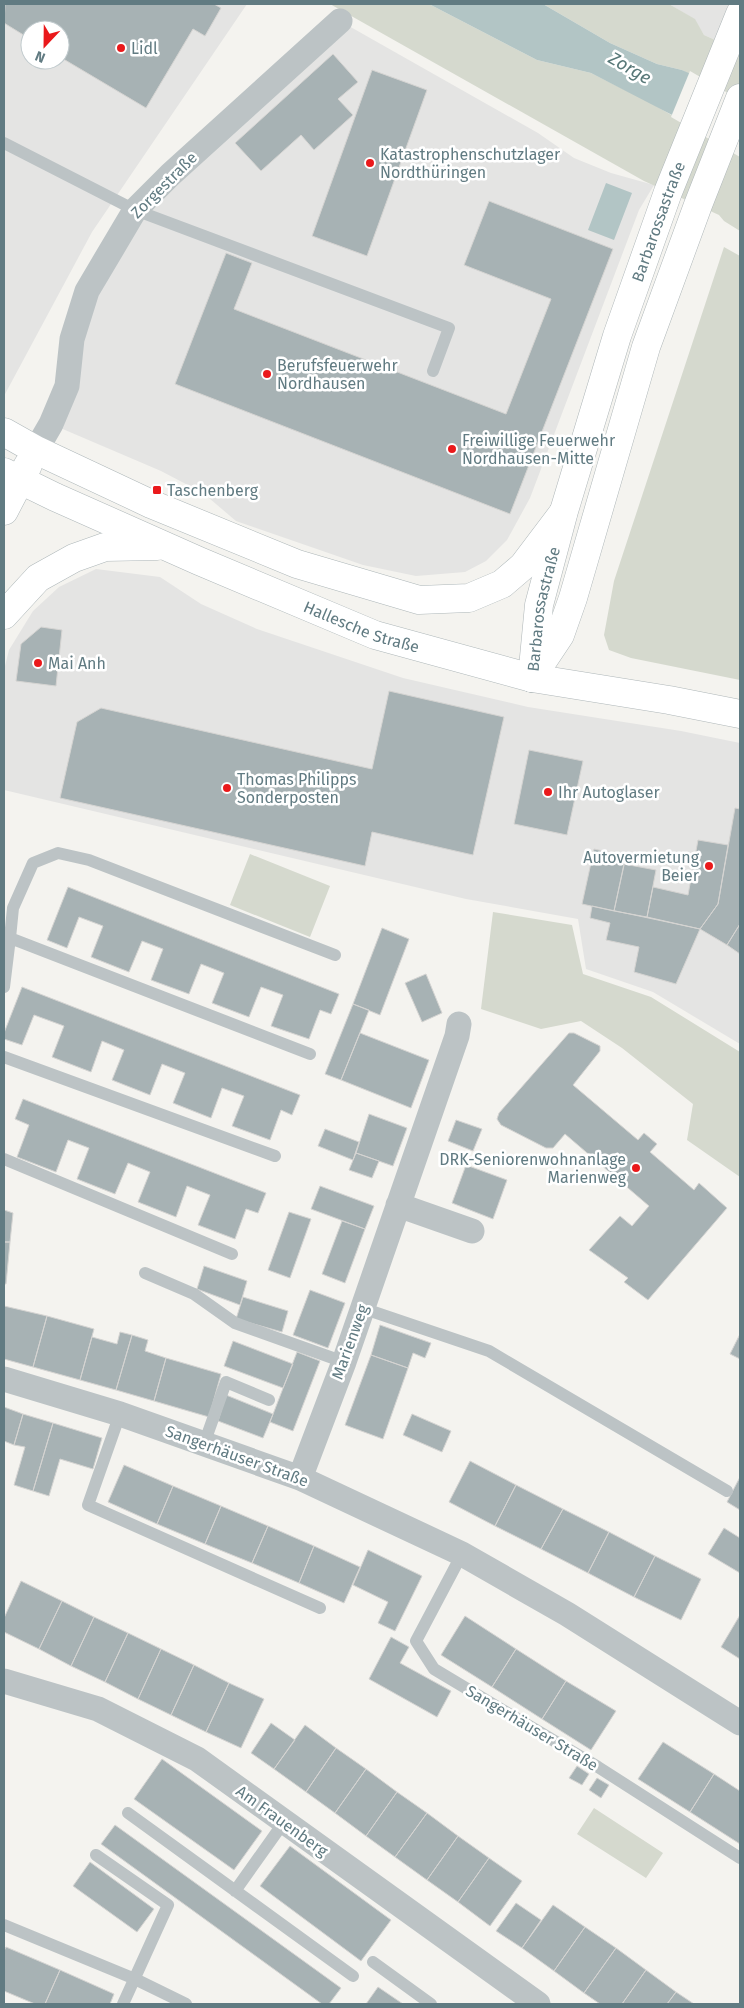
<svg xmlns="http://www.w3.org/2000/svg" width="744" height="2008" font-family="'Fira Sans',sans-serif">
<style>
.built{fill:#e4e4e3;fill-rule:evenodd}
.green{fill:#d5d9ce}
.water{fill:#b2c5c5}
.pier{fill:#f4f3ef}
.building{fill:#a7b2b4;stroke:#d5d4d2}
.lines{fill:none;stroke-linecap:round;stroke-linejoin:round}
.secondary-casing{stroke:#aeb7b9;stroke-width:29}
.primary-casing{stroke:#afb7b9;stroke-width:29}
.service{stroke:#bcc3c5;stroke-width:12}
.minor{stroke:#bcc3c5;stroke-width:25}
.secondary{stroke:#fff;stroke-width:28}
.primary{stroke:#fff;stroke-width:28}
.poi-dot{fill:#ea191b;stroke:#fff;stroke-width:2}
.labels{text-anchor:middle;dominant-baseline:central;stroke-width:5;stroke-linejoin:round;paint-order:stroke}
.poi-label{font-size:16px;fill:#617b82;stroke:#fff;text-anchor:start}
.street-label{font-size:16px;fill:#617b82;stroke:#fff}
.water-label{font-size:18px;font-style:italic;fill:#587878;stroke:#fff}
</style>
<rect width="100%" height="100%" fill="#f4f3ef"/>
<!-- built -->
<path class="built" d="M4,4h243l-155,228 -88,164zM30,30h30v30h-30z
M669,4h71v47l-36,-16 -10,-16z
M340,21l198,112 36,25 37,15 43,12 -15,25 -109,288 -23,42 -21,21 -21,11 -49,4 -53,-11 -127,-44 -33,-28 -42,-22 -110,-47 21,-85 63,-129z
M96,569l64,8 41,27 56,25 146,49 125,29 153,24 59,12v301l-87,-52 -67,-23 -8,-50 -112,-20 -462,-109v-120l5,-20 24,-39 26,-24z"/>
<!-- green -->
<path class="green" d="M330,4h99l108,56 54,13 58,29 91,53v76l-16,-10 -5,-6 -75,-34z
M543,4h126l26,15 9,16 36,16v52l-58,-33 -25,-6 -47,-21z
M724,247l16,9v424l-109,-22 -22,-8 -5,-15 10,-54z
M250,854l80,32 -20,51 -80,-32z
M493,912l79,13 11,49 68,23 89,55v125l-53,-37 6,-36 -71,-56 -41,-27 -40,8 -60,-20z
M594,1808l69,45 -17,25 -69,-44z"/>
<!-- water -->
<path class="water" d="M429,4h114l67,39 47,21 25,6 11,5 -17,42 -85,-44 -54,-13z
M606,183l26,10 -18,47 -26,-10z"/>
<!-- pier -->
<path class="pier" d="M690,71l50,29v57l-69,-40z"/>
<!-- building -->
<path class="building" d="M5,4h209l7,4 -16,28 -12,-7 -47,79 -86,-51v-27h-30v9l-26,-16z
M333,54l25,28 -20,17 15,16 -39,35 -13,-15 -40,36 -26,-28z
M372,70l55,20 -60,166 -55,-20z
M489,201l124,48 -103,265 -335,-130 51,-131 26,10 -18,46 272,105 45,-115 -87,-34z
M41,627l21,3 -6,56 -40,-5 5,-37z
M389,691l115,26 -31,138 -101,-23 -7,34 -305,-68 17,-76 24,-14 271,61z
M529,750l54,11 -16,74 -53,-11z
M735,808l5,1v115l-13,21 -27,-16 18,-25z
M698,840l30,5 -10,59 -18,25 -53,-12 6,-30 35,8z
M594,849l32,7 -12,55 -32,-7z
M624,864l32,6 -9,47 -33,-6z
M68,887l271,107 -8,20 -11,-4 -11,29 -38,-13 12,-31 -22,-8 -12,30 -37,-14 12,-30 -23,-9 -12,30 -38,-14 12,-31 -21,-8 -13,31 -38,-15 12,-31 -24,-9 -12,31 -20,-8z
M592,906l108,23 -24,55 -42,-12 5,-25 -33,-7 4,-17 -20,-5z
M740,924v30l-13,-9z
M382,928l27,11 -29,76 -27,-11z
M426,974l16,39 -20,9 -17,-39z
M22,987l278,108 -8,20 -11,-5 -11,30 -38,-14 12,-30 -22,-8 -11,30 -38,-15 12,-30 -23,-9 -12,31 -38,-15 12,-30 -22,-9 -11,31 -39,-15 12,-31 -30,-11 -12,30 -18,-6v-6z
M353,1004l16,6 -28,70 -16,-6z
M360,1033l69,27 -18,48 -70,-28z
M569,1033h5l26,13v5l-27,34 65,55 6,-7 13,11 -7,8 44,38 5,-7 28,25 -79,92 -24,-18 4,-4 -39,-28 31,-34 12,10 17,-20 -84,-72 -12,14h-7l-45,-23 -4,-6 2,-6z
M23,1099l243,94 -8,20 -12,-4 -11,30 -37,-14 12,-30 -23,-9 -11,31 -38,-15 12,-30 -22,-9 -13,31 -38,-15 12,-31 -21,-8 -12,32 -39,-15 12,-32 -14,-6z
M369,1114l38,14 -14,38 -37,-13z
M456,1120l26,9 -9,22 -25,-10z
M325,1129l34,13 -6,18 -35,-14z
M356,1153l23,8 -7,17 -23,-8z
M466,1165l41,15 -14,39 -41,-16z
M320,1186l54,20 -9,23 -54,-20z
M4,1210l9,3 -3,29h-6z
M289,1212l22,7 -21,59 -22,-8z
M342,1221l23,8 -20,54 -23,-9z
M4,1242h6l-4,42h-2z
M204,1266l43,15 -7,24 -43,-16z
M310,1290l35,13 -17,45 -35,-13z
M243,1297l45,14 -6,21 -46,-13z
M4,1306l43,10 -14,51 -29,-8z
M47,1316l47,13 -14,51 -47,-13z
M380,1325l51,18 -6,15 -12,-5 -5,15 -37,-13z
M120,1332l12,3 -16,55 -36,-10 12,-43 25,7z
M740,1334v25l-10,-5z
M132,1335l16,5 -3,11 21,7 -12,43 -38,-11z
M233,1341l60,23 -10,24 -59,-22z
M297,1352l23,9 -27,70 -23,-9z
M371,1355l37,13 -25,71 -38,-14z
M166,1358l55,16 -12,43 -55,-16z
M226,1395l47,19 -10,24 -45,-17z
M4,1407l19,7 -9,31 -10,-4z
M23,1414l30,9 -20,68 -19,-6 11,-38 -11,-2z
M412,1414l39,17 -9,21 -39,-17z
M53,1423l49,15 -9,31 -33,-10 -11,37 -16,-5z
M470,1461l46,24 -21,41 -46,-24z
M124,1465l49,21 -16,38 -49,-22z
M740,1477v33l-13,-8z
M516,1485l47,24 -22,40 -46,-23z
M173,1486l48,20 -16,38 -48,-20z
M221,1506l47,20 -16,37 -47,-19z
M563,1509l46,23 -21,41 -47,-24z
M268,1526l46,20 -15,37 -47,-20z
M724,1528l16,10v35l-32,-19z
M609,1532l46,24 -21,41 -46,-24z
M314,1546l46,21 -16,36 -45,-20z
M368,1550l54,26 -27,55 -17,-8 10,-21 -35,-17z
M655,1556l46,23 -20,41 -47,-23z
M21,1581l41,20 -23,48 -35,-17v-14z
M62,1601l32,16 -23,49 -32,-17z
M740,1615v44l-19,-12z
M465,1616l51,33 -24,38 -51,-32z
M94,1617l34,16 -23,49 -34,-16z
M128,1633l33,16 -23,50 -33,-17z
M391,1637l18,10 -9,16 51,28 -14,26 -68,-38z
M161,1649l33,16 -23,50 -33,-16z
M516,1649l50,32 -24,38 -50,-32z
M194,1665l35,18 -23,49 -35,-17z
M566,1681l50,30 -25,39 -49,-31z
M229,1683l35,16 -23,49 -35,-16z
M271,1723l24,17 -21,29 -23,-16z
M305,1725l31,23 -30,44 -32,-23z
M663,1742l51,32 -24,38 -52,-33z
M336,1748l30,21 -31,44 -29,-21z
M162,1759l100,72 -28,39 -100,-71z
M577,1766l12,8 -7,11 -13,-7z
M366,1769l31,23 -31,44 -31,-23z
M714,1774l26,17v53l-50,-32z
M597,1778l12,7 -8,13 -12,-8z
M397,1792l30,21 -32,44 -29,-21z
M427,1813l31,23 -31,44 -32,-23z
M115,1825l226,163 -12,16h-7l-221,-160z
M458,1836l31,22 -31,44 -31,-22z
M290,1846l101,74 -30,41 -101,-75z
M489,1858l33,23 -32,45 -32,-24z
M90,1862l64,47 -17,23 -64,-46z
M516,1903l25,17 -19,28 -26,-17z
M553,1905l32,22 -31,44 -32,-23z
M585,1927l31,21 -32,45 -30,-22z
M6,1947l54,23 -15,34h-10l-31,-13v-40z
M616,1948l30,22 -24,34h-22l-16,-11z
M60,1970l54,24 -4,10h-65z
M646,1970l30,22 -9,12h-45z
M378,1987l25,17h-37z
M676,1992l18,12h-27z"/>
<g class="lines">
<defs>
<g id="secondary">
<path d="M4,432l32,18 115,54 146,60 122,36 50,-2 33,-14 21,-18 40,-53"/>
<path id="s1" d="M4,472l51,25 144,64 176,74 157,43"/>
<path d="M4,511l24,-46"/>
<path d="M4,615l34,-37 36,-20 31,-11 52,-1"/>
</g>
<g id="primary">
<path d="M534,674l26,-39 13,-37 73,-251 52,-142 42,-107"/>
<path id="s2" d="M532,678l7,-73 25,-94 53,-175 51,-144 72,-178"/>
<path d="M532,678l137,22 71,14"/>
</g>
</defs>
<!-- secondary casing -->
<use href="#secondary" class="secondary-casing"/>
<!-- primary casing -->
<use href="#primary" class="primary-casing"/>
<!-- service -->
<path class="service" d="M4,143l131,67 314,118 -16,43
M4,935l6,3 -6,49
M310,1054l-300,-116 3,-30 20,-45 25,-10 31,7 246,95
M4,1057l271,99
M4,1159l228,95
M145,1273l49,21 41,29 109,39
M362,1308l127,43 238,140
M120,1414l-32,91 232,103
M204,1444l22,-62 43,18
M462,1554l-46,87 18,28 164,98 142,91
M128,1813l225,163
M96,1855l72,50 -45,99
M235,1891l49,-69
M4,1925l131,54 51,25
M373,1962l58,42"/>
<!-- minor -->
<path class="minor" d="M36,450l15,-26 16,-38 5,-47 15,-48 48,-81 35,-35 170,-154
M398,1205l74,26
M4,1379l116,35 180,64 162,76 105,60 173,109
M300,1478l44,-116 113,-326 2,-12
M4,1681l94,28 99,50 341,245"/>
<!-- secondary -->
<use href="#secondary" class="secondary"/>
<!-- primary -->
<use href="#primary" class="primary"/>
</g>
<!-- markers -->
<g class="poi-dot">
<circle cx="121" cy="48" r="5"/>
<circle cx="370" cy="163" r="5"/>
<circle cx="267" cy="374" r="5"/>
<circle cx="452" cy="449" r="5"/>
<rect x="152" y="485" width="10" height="10" rx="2.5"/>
<circle cx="38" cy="663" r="5"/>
<circle cx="227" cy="788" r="5"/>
<circle cx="548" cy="792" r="5"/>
<circle cx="709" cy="866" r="5"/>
<circle cx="636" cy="1168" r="5"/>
</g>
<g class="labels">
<!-- poi labels -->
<g class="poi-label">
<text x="131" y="48">Lidl</text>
<text x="380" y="154">Katastrophenschutzlager<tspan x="380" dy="18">Nordthüringen</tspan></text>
<text x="277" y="365">Berufsfeuerwehr<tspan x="277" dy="18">Nordhausen</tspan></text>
<text x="462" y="440">Freiwillige Feuerwehr<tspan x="462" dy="18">Nordhausen-Mitte</tspan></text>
<text x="167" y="490">Taschenberg</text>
<text x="48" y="663">Mai Anh</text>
<text x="237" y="779">Thomas Philipps<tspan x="237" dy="18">Sonderposten</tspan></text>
<text x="558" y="792">Ihr Autoglaser</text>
<text x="699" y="857" text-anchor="end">Autovermietung<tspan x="699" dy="18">Beier</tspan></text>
<text x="626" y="1159" text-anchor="end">DRK-Seniorenwohnanlage<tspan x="626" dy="18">Marienweg</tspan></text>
</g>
<!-- street labels -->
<g class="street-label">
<text transform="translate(164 185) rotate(-45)">Zorgestraße</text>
<text stroke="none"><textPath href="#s2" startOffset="475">Barbarossastraße</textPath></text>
<text stroke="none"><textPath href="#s2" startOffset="70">Barbarossastraße</textPath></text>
<text stroke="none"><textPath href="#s1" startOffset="390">Hallesche Straße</textPath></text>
<text transform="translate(350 1342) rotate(-70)">Marienweg</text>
<text transform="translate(237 1456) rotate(20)">Sangerhäuser Straße</text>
<text transform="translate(532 1728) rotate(31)">Sangerhäuser Straße</text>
<text transform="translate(282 1821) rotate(36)">Am Frauenberg</text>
</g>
<!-- water labels -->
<g class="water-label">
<text transform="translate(630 68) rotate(30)">Zorge</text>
</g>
</g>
<!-- border -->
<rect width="744" height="2008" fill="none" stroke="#617b82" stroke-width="10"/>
<!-- north arrow -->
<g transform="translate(45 45) rotate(202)"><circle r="24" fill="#ffffff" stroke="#c0cacd"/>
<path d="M0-4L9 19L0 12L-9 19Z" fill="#ea191b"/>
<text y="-8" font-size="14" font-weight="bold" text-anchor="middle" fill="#617b82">N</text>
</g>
</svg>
